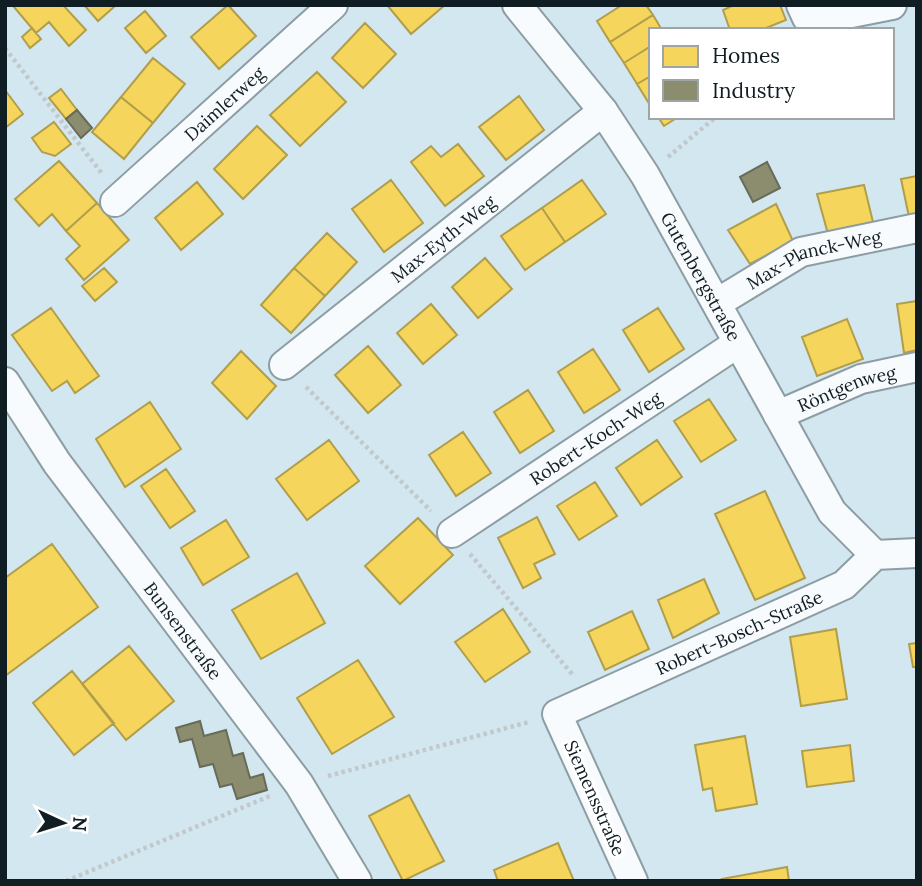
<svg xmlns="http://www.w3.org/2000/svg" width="922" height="886" font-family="Lora,serif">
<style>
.homes{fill:#f6d55c;stroke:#b19e4b;stroke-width:2}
.industry{fill:#8c8c6e;stroke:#676b58;stroke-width:2}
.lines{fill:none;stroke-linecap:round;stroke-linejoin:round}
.minor-casing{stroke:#8d9da4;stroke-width:32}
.path{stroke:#c2c8cb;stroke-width:4.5;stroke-dasharray:3.5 3.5;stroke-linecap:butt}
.minor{stroke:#f8fbfd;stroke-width:28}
.labels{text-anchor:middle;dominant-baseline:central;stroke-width:7;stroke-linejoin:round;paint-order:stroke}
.street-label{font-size:18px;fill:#101d23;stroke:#fff}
</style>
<rect width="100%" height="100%" fill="#d3e7f0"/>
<!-- homes -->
<path class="homes" d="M16,5h47l23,25 -17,16 -20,-24 -13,11 -22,-26z
M84,5h31v1l-17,15z
M228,5l28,31 -37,33 -28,-32z
M387,5h58l-34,29z
M622,5h24l7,10 -43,27 -13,-21z
M734,5h46l6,15 -25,10h-31l-7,-20z
M145,11l21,25 -20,17 -21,-25z
M653,15l9,15h-11v16l-27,17 -14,-21z
M365,23l31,31 -33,34 -31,-30z
M32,28l9,11 -11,9 -8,-11z
M651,46v30l-14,8 -13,-21z
M153,58l32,26 -32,39 -32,-26z
M317,72l29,30 -46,44 -30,-31z
M651,76v29h-1l-13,-21z
M61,89l16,21 -11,9 -17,-21z
M5,90l18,24 -18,14z
M519,96l25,34 -38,30 -27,-33z
M121,97l32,26 -29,36 -32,-27z
M658,117h20l-14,9z
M54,122l17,22 -16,12 -13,-4 -10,-14z
M257,126l30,29 -44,44 -29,-30z
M458,144l26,32 -39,30 -34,-44 20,-16 10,11z
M59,161l38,42 -31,28 -14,-17 -13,12 -24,-27z
M917,176v39l-8,2 -8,-38z
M391,180l32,43 -39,29 -32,-43z
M582,180l24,34 -41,28 -23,-34z
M197,182l26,32 -42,36 -26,-32z
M864,185l9,37 -45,12 -11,-40z
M97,203l32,37 -45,40 -18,-21 14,-13 -14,-15z
M776,204l17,37 -43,23 -22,-34z
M542,208l23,34 -40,28 -24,-34z
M327,233l30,29 -32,34 -31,-28z
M485,258l27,31 -34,29 -26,-31z
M104,268l13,14 -22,19 -13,-15z
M294,268l31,28 -34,37 -30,-28z
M917,301v49l-13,3 -7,-49z
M431,304l26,31 -34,29 -26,-31z
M51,308l48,68 -24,17 -8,-12 -15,10 -40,-56z
M658,308l26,41 -35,23 -26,-42z
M847,319l16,40 -46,17 -15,-39z
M368,346l33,39 -33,28 -33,-38z
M593,349l27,41 -36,23 -26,-41z
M241,351l35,35 -29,33 -35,-36z
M528,390l26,41 -34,22 -26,-41z
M709,399l27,41 -35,22 -27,-41z
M150,402l31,47 -56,38 -29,-48z
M463,432l28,41 -35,23 -27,-41z
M329,440l30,41 -52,39 -31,-41z
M657,440l25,37 -41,28 -25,-37z
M166,469l29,42 -25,17 -29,-42z
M595,482l22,34 -38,24 -22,-34z
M765,491l40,87 -50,22 -40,-86z
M537,517l18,37 -21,10 7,14 -18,10 -25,-50z
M418,518l35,37 -53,49 -35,-38z
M226,520l23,37 -46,28 -22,-37z
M52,544l46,63 -93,69v-98z
M297,573l28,50 -64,36 -29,-49z
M704,579l15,34 -46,25 -15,-38z
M503,609l27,43 -45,30 -30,-40z
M632,611l17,38 -44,21 -17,-38z
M836,629l11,70 -46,7 -11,-69z
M917,643v24h-4l-4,-23z
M129,646l45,55 -48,39 -44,-56z
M358,660l36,57 -62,37 -35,-56z
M72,671l42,52 -40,32 -41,-52z
M745,736l12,68 -41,7 -4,-23 -9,2 -8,-45z
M850,745l4,36 -47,6 -5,-36z
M409,795l35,66 -41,20 -34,-65z
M558,843l16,38h-76l-4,-11z
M787,867l2,14h-66l-1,-2z"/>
<!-- industry -->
<path class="industry" d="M77,110l15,18 -11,10 -15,-19z
M767,162l13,26 -27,14 -13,-25z
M200,721l4,15 22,-6 7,26 10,-3 7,25 13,-4 4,16 -30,9 -5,-15 -12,3 -7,-23 -13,3 -8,-28 -12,3 -4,-14z"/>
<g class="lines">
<defs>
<g id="minor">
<path id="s1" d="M517,5l86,106 42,64 187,337 43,43"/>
<path d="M801,5l6,13 24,-1 61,-12"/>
<path id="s2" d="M115,202l218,-197"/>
<path id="s3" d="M717,303l84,-51 116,-24"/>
<path id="s4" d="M284,365l319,-254"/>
<path id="s5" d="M5,382l52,81 242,321 58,97"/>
<path id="s6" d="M778,415l83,-36 56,-12"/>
<path id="s7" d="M452,533l286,-190"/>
<path id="s8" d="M633,881l-76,-167 287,-129 31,-30 42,-2"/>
</g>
</defs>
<!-- minor casing -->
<use href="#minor" class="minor-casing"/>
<!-- path -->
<path class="path" d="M5,48l98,127
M668,157l48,-40
M306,387l125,124
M470,554l103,121
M328,776l201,-54
M66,881l204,-85"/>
<!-- minor -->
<use href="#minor" class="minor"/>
</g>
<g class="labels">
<!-- street labels -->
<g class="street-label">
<text stroke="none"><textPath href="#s2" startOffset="147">Daimlerweg</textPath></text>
<text stroke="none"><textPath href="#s4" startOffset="203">Max-Eyth-Weg</textPath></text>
<text stroke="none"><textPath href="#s3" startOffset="108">Max-Planck-Weg</textPath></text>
<text stroke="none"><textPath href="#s1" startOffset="329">Gutenbergstraße</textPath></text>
<text stroke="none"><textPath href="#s6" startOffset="74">Röntgenweg</textPath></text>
<text stroke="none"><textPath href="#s7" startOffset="172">Robert-Koch-Weg</textPath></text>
<text stroke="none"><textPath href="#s5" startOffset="306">Bunsenstraße</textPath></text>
<text stroke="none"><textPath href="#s8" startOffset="383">Robert-Bosch-Straße</textPath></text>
<text transform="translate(595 798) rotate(66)">Siemensstraße</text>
</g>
</g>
<!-- border -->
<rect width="922" height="886" fill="none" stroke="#101d23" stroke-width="14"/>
<!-- legend -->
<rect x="649" y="28" width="245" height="91" fill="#ffffff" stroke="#9fa5a7" stroke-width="2"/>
<rect x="663" y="46" width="35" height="21" fill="#f6d55c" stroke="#9fa5a7" stroke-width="2"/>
<text x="712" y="63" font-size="21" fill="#101d23">Homes</text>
<rect x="663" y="80" width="35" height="21" fill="#8c8c6e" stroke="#9fa5a7" stroke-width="2"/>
<text x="712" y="98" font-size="21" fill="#101d23">Industry</text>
<!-- north arrow -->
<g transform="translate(63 823) rotate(94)" stroke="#ffffff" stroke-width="5" paint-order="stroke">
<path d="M0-5L12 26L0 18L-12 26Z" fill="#101d23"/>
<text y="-10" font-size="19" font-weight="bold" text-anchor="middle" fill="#101d23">N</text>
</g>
</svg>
